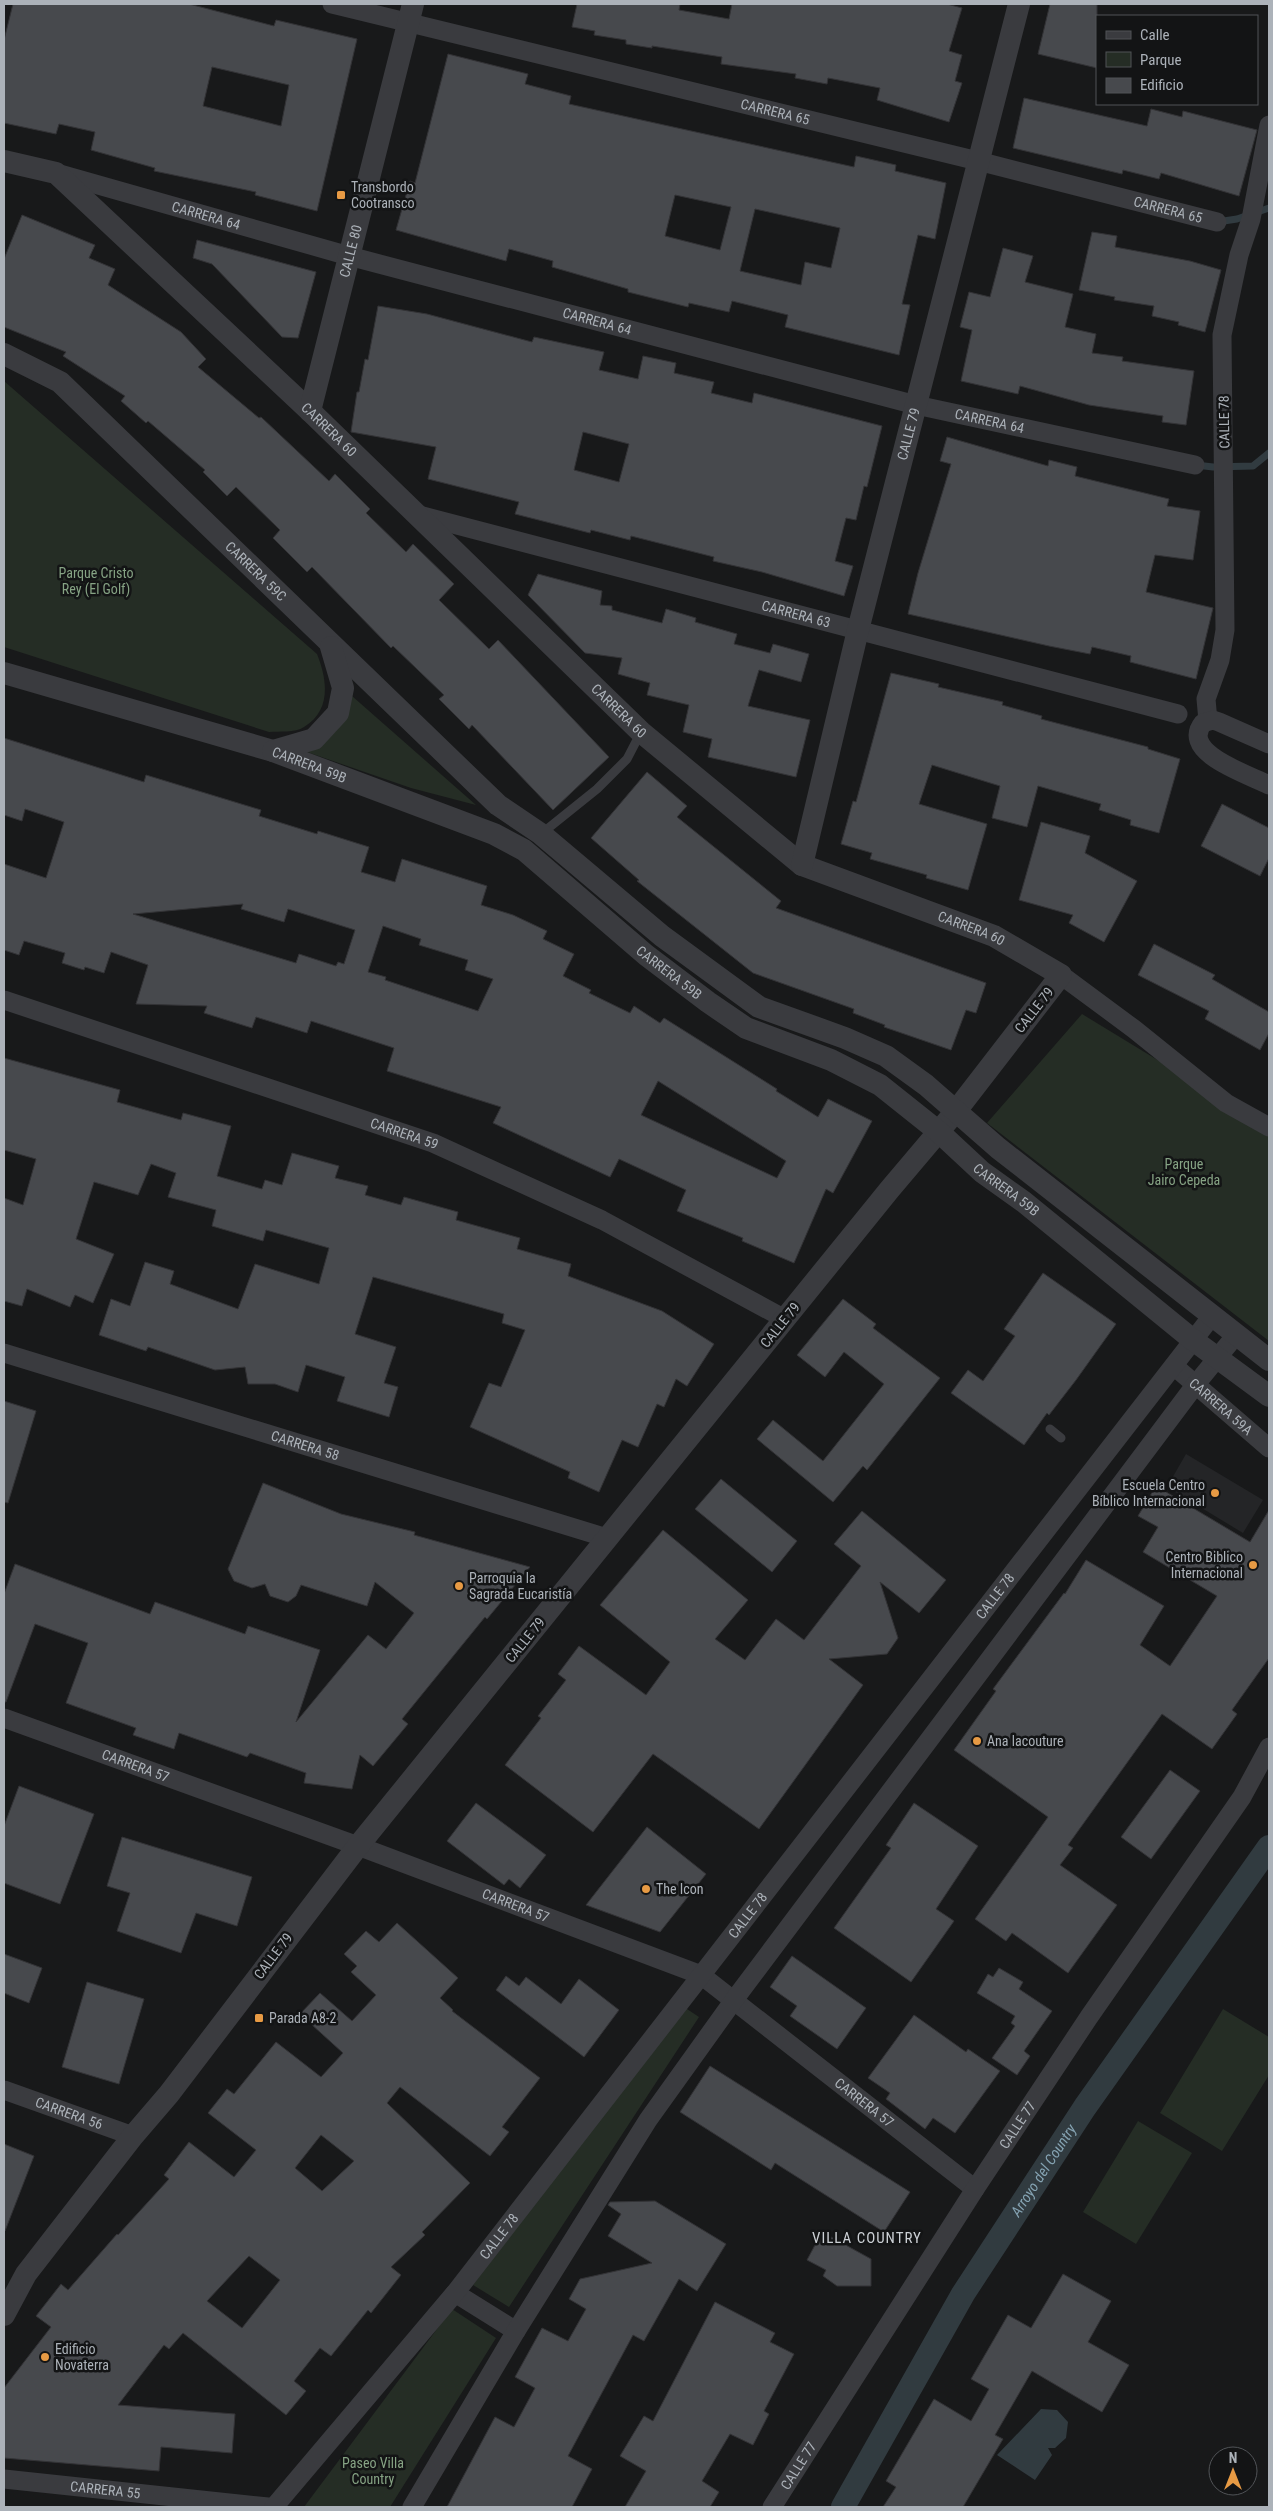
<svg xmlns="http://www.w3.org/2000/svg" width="1273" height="2511" font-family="'Roboto Condensed',sans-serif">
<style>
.built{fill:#242527}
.green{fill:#252d25}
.water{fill:#313b40}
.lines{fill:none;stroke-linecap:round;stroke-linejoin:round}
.stream{stroke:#313b40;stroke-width:7}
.canal{stroke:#313b40;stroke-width:24}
.building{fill:#47494d;stroke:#333336;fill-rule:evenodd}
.service{stroke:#3a3b3f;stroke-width:9}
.minor{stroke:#3a3b3f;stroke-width:19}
.tertiary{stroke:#3a3b3f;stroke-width:22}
.poi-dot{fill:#e79a44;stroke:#131415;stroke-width:2}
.labels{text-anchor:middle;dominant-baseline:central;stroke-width:5;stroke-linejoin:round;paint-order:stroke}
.street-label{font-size:14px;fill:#acb2b9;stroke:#131415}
.poi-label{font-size:14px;fill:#acb2b9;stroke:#131415;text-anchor:start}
.park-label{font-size:14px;fill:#86a384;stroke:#131415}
.water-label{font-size:15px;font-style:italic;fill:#85a3b2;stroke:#131415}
.neighbourhood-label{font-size:15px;letter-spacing:1px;fill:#ccd0d5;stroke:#131415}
</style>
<rect width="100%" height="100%" fill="#18191a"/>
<!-- built -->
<path class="built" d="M1186,1454l77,46 -20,33 -76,-46z"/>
<!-- green -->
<path class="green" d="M4,381l313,273c10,25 15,56 -13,73 -9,6 -25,4 -35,5l-265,-85z
M352,696l124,109 -65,-17 -107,-37c33,-17 37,-19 48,-55z
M1082,1014l187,114v213l-282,-218z
M684,2007l15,10 -190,290 -36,-22z
M1223,2009l46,28v38l-47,76 -62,-38z
M1138,2121l54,32 -56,91 -53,-32z
M452,2309l44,29 -106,169h-86z"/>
<!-- water -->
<path class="water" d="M1041,2409l16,1 11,12 -2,16 -11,10h-7l4,7 -17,25 -38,-25z"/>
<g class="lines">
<!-- stream -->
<path class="stream" d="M1217,222l20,-3 32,-11
M1196,465l17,2 40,-1 16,-13"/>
<!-- canal -->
<path class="canal" id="s1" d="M843,2507l120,-213 122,-187 184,-260"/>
</g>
<!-- building -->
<path class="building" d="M13,4h176l85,22 2,-6 81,19 -40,172 -62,-16 1,-3 -102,-21 1,-3 -64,-18 4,-18 -36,-8 -3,10 -52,-11v-83zM212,67l77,18 -8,41 -78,-20z
M577,4h103l-1,6 50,9 3,-15h215l15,4 -13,43 13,4 -7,26 7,2 -13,39 -72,-22 3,-12 -52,-10 -1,6 -32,-6 1,-4 -75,-10 1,-7 -70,-11v2l-26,-4v-4l-32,-5 1,-4 -23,-4z
M1050,4h47v64l-59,-14z
M448,54l80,20 -3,10 46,12 -2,8 285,63 2,-11 40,9 -1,6 51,12 -11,56 -17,-4 -16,69 8,1 -11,50 -114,-28 3,-12 -56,-14 -3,11 -40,-9 -1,4 -60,-15v-3l-76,-22 1,-6 -44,-12 -3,12 -110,-31 14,-49 5,2zM675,195l56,12 -11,43 -55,-14zM755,209l85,19 -9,40 -26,-6 -4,23 -61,-14z
M1024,98l123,28 4,-17 31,8 1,-6 74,19 -18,66 -78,-23 -2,6 -36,-9 -1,4 -109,-26z
M22,215l73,30 -6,13 26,11 -7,16 73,47 25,27 -8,8 61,51 2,-1 68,64 6,-7 35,35 -4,4 40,39 7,-8 41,40 -15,16 50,49 9,-9 111,117 -56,53 -81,-85 -3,4 -30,-30 5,-4 -51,-49 -2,2 -79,-81 -5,5 -34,-34 7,-8 -44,-43 -9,9 -24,-24 2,-2 -57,-49 -2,2 -25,-22 4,-5 -62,-40 3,-4 -62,-25v-68z
M1092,232l25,4 -2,11 75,14 31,9 -16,62 -27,-7 1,-3 -27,-6 2,-10 -40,-6 1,-3 -36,-7z
M197,240l119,32 -18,66 -16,-1 -70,-73 -19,-6z
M1003,248l30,8 -8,26 48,12 -8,33 31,7 -4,19 31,4 -1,4 72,10 -8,54 -24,-3 1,-6 -74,-11 -69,-19 -2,8 -57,-13 11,-51 -12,-3 9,-35 21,5z
M378,306l49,8 105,28 2,-5 70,15 -5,18 39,9 5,-23 33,7 -2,10 40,9 -3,11 41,10 2,-10 128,33 -15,61 -3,-1 -8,34 -10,-2 -11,43 18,5 -9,30 -82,-24 -49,-11 1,-4 -83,-21 -1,4 -39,-10 -1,3 -75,-19 4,-12 -91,-23 8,-32 -85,-15 6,-40h2l6,-33 3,1zM583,432l46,12 -10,38 -45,-12z
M947,437l101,29 1,-6 28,7 -2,9 94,23 -2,7 33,5 -7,49 -38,-5 -9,37 67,16 -17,71 -66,-17 1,-6 -39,-9 -2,7 -41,-8 -141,-32 10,-41 33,-109 -11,-3z
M538,574l64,17 -2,14 12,1v4l50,13 4,-14 30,9 -1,4 42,12 -3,10 36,9 3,-9 36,10 -8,28 -42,-12 -11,36 62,14 -14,57 -88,-20 4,-18 -29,-7 6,-27 -42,-10 3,-12 -32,-9 4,-16 -37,-5 -57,-58z
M891,673l48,11 -1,3 65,15 -1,3 40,11 -1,3 107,28v2l32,10 -21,74 -29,-8 1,-5 -32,-10 2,-6 -63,-18 -11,41 -35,-9 8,-32 -68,-21 -13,39 68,20 -19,66 -42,-12 1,-3 -57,-16 2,-6 -31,-9 12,-43 3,1z
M4,738l140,44 2,-7 115,35 -2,6 58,18 1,-3 51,16 -8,25 34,10 7,-23 85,27 -6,19 32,10 34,16 -4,8 31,15 -11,22 28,14 -2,3 41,20 4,-7 26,17 4,-5 113,71 -1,2 42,26 10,-18 44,22 -39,72 -7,-4 -32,74 -52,-22 1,-3 -66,-27 9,-21 -67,-31 -9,18 -117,-54 8,-16 -114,-36 7,-23 -83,-27 -4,12 -51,-16 -4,11 -48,-15 3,-7 -71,-2 12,-39 -37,-13 -7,21 -19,-6 -1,3 -22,-7 3,-10 -41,-12 -5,14 -15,-5v-86l42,14 18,-56 -39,-13 -3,12 -18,-6zM243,904l-2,5 43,13 4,-13 67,21 -11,34 -6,-2 -2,4 -37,-12 -3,9 -163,-49zM383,926l38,13 -2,6 49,15 -3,10 28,9 -15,32 -93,-31 1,-3 -18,-5zM658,1081l128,80 -9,17 -136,-63z
M647,772l40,34 -10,11 104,84 -5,7 210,75 -10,30 -10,-3 -15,40 -67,-23 1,-2 -32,-12 1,-4 -101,-36 -116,-92 2,-1 -48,-42z
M1222,804l47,24v30l-9,18 -59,-30z
M1041,822l49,14 -5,17 52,28 -33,61 -35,-19 4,-8 -54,-15z
M1154,944l61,31 -3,4 57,33v21l-9,17 -55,-31 4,-8 -71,-36z
M4,1058l116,32 -3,12 64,18 2,-7 48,13 -14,50 45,13 3,-9 17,5 10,-32 47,13 -4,12 33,8 -3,9 36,10 3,-8 54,15 -2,8 64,18 -3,11 54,15 -3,12 94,35 52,33 -27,42 -11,-7 -12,28 -7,-3 -19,43 -16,-7 -23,52 -31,-14 2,-6 -100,-45 19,-44 12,4 24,-57 -23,-7 2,-9 -131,-37 -18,57 41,13 -12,36 14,4 -9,30 -52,-16 8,-24 -39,-12 -8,27 -23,-8h-27l-3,-17 -30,3 -67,-23 -2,4 -47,-16 12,-36 19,7 15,-44 29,9 -4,13 68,25 17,-45 64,20 10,-36 -63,-18 -3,11 -51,-15 4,-16 -48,-13 8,-24 -25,-9 -13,31 -44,-13 -18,57 38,15 -21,49 -18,-8 -5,12 -43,-18 -5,17 -18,-5v-103l19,7 13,-46 -32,-9z
M1043,1273l73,51 -40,56 -27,35 -2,-2 -23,32 -73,-52 17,-23 15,11 32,-45 -11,-7z
M843,1299l33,25 -3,4 67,50 -73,92 -4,-4 -30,36 -76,-63 16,-19 50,41 61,-77 -40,-32 -19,25 -28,-22z
M4,1401l32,10 -28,92 -4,-1z
M721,1479l76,62 -25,31 -77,-63z
M263,1483l78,31 74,18 -1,3 116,32 -43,52 -2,-2 -83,102 6,5 -35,42 -13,-11 -8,34 -48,-6 2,-10 -56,-20 -3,4 -68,-24 -5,16 -41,-14 3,-7 -70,-25 22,-60 -53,-19 -29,78h-2v-108l11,-30 135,50 5,-12 90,32 3,-8 72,24 -24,72 72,-87 18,14 28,-36 -39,-31 -8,24 -66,-21 -5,11 -8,6 -18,-6 -5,-12 -13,4 -18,-7 -6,-12z
M1156,1486l94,56 19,-32v148l-37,52 5,4 -25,35 -50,-35 -94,131 5,3 -13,17 57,40 -49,68 -56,-40 -6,8 -31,-22 73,-102 -94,-67 42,-59 -3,-2 71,-96 1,1 21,-34 78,46 -24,39 30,21 47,-70 -74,-44 15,-25 -20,-11z
M862,1511l84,69 -27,33 -39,-31 18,56 -11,16 -58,5 34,26 -104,144 -106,-75 -60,78 -88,-67 36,-47 -3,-2 28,-36 -8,-6 21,-28 67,49 24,-33 -70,-57 63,-75 85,70 -33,39 30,21 31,-41 28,21 57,-74 -27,-22z
M1170,1770l30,21 -49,68 -30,-22z
M19,1786l75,28 -34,90 -56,-21v-57z
M476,1803l70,52 -26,33 -11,-9 -5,6 -57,-44z
M914,1803l64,43 -42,63 18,12 -43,61 -77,-54 57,-80 -5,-3z
M647,1827l59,47 -46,58 -74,-27z
M122,1837l130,40 -15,49 -41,-13 -15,40 -64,-22 13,-38 -23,-7z
M397,1923l61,55 -18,20 13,12 -1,1 88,67 -38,49 7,5 -19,24 -90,-69 -13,16 83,80 -48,49 3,3 -34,32 10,8 -30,38 -3,-3 -37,46 -11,-8 -26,33 12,10 -20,24 -103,-82 -14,16 -5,-4 -46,60 117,9 -3,39 -71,-6 -2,24 -155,-13v-70l47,-61 -15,-11 25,-32 7,6 49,-56 1,1 51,-56 -5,-4 25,-33 45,35 22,-27 -48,-37 19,-24 7,5 42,-52 45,35 22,-24 -43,-39 20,-21 32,28 24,-26 -25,-23 6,-6 -13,-12 22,-23 13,11zM321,2135l33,26 -32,30 -27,-23zM249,2256l31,24 -38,48 -35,-27z
M4,1954l38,14 -13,35 -25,-10z
M792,1956l74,52 -29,41 -47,-33 7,-10 -27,-19z
M999,1968l24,14 -4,7 33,22 -28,40 6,5 -13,19 -25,-17 23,-32 -4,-3 4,-7 -38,-23 11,-19 5,3z
M506,1976l13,10 7,-9 35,27 18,-25 40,31 -35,47 -88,-67z
M87,1982l57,17 -25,85 -57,-17z
M914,2015l52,37 2,-3 32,22 -45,62 -22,-15 -8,11 -39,-30 4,-6 -22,-15z
M710,2066l200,126 -26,40 -109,-69 -4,7 -91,-58z
M4,2144l30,12 -29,75h-1z
M655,2201l71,43 -29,47 -18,-12 -35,62 -11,-6 -65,121 24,13 -20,38h-125l48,-90 19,10 21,-39 -20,-11 27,-49 26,13 18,-32 -17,-10 11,-20 72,-16 -44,-27 13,-22 -13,-9 2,-3z
M822,2232l49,27v27h-34l-14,-10 3,-6 -19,-10z
M1063,2274l48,27 -23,41 41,23 -27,47 -70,-41 -37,64 8,4 -40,68h-80l13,-20 -10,-6 48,-82 37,22 18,-32 -18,-10 37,-64 23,13z
M715,2302l60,31 -5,9 24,12 -30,57 5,3 -16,31 -23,-11 -28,47 17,11 -9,15h-85l21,-36 -26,-15 24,-40 9,5z"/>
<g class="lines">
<!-- service -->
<path class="service" d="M541,834l56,-45 30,-30 14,-27
M1050,1429l11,9"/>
<!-- minor -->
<g class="minor">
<path id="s2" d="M332,4l646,157 239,61"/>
<path id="s3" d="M56,173l293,83 567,149 279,60"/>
<path id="s4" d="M415,514l763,200"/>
<path d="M1208,721l-2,-22 14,-39 5,-30 -3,-295 17,-80 12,-36 18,-94"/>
<path d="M1269,744l-50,-22 -6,-2 -10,3c-24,30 47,52 66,62"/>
<path d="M1061,975l73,54 92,74 43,24"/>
<path id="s5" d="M4,1000l429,143 169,77 183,99"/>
<path id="s6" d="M4,1353l603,185"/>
<path id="s7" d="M1174,1366l95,82"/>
<path id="s8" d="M4,1718l354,128 343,129 274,214"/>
<path id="s9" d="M4,2090l129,46"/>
<path d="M455,2293l61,38"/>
<path id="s10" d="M4,2479l264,28"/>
<path id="s11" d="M274,2507l181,-214 757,-977"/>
<path d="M412,2507l104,-176 132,-211 86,-120 462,-616 40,-49"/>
<path id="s12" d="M772,2507l203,-318 114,-172 153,-220 27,-50"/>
</g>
<!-- tertiary -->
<g class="tertiary">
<path id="s13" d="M4,161l52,12 254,238 331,321 161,133 192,71 67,39 -105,136 -66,78 -532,657 -189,248 -36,42 -107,138 -22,41"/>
<path id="s14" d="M4,354l56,28 438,423 43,29 121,102 97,71 86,31 41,18 40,29 72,63 271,212"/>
<path id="s15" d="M310,411l103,-407"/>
<path id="s16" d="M4,673l269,78 221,83 30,16 122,105 62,47 38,26 85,32 49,25 59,47 43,40 42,30 169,138 76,56"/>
<path d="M273,751l41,-12 24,-26 5,-25 -12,-41"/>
<path id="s17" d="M802,865l56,-235 161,-626"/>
</g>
</g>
<!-- markers -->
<g class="poi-dot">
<rect x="336" y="190" width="10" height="10" rx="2.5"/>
<circle cx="1215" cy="1493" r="5"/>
<circle cx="1253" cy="1565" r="5"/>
<circle cx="459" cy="1586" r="5"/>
<circle cx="977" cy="1741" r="5"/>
<circle cx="646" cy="1889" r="5"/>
<rect x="254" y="2013" width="10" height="10" rx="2.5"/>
<circle cx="45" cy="2357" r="5"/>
</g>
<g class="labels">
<!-- street labels -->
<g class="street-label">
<text stroke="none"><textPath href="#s2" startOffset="456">CARRERA 65</textPath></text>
<text stroke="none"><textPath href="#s2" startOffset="861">CARRERA 65</textPath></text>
<text stroke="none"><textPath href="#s3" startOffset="156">CARRERA 64</textPath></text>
<text stroke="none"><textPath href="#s15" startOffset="165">CALLE 80</textPath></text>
<text stroke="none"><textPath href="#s3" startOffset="561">CARRERA 64</textPath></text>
<text stroke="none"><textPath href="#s3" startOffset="966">CARRERA 64</textPath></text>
<text transform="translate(1224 422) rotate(-91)">CALLE 78</text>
<text stroke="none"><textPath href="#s13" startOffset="428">CARRERA 60</textPath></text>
<text stroke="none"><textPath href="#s17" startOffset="444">CALLE 79</textPath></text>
<text stroke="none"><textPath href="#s14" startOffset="335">CARRERA 59C</textPath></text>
<text stroke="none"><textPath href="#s4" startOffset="394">CARRERA 63</textPath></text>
<text stroke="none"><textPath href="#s13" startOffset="832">CARRERA 60</textPath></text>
<text stroke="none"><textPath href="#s16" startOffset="319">CARRERA 59B</textPath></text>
<text stroke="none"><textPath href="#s13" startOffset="1252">CARRERA 60</textPath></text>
<text stroke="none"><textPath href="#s16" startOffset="740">CARRERA 59B</textPath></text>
<text transform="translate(1034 1010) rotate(-52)">CALLE 79</text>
<text stroke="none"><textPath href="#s5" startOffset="422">CARRERA 59</textPath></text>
<text stroke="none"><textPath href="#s16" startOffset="1145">CARRERA 59B</textPath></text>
<text transform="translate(780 1325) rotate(-51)">CALLE 79</text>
<text stroke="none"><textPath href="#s7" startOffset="62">CARRERA 59A</textPath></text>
<text stroke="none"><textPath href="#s6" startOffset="315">CARRERA 58</textPath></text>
<text stroke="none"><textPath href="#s11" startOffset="1162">CALLE 78</textPath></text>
<text transform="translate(525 1640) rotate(-51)">CALLE 79</text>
<text stroke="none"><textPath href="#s8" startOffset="140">CARRERA 57</textPath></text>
<text stroke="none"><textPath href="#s8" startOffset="545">CARRERA 57</textPath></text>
<text stroke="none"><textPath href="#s11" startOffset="758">CALLE 78</textPath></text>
<text transform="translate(273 1956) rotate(-53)">CALLE 79</text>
<text stroke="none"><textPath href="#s8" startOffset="950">CARRERA 57</textPath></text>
<text stroke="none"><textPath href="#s9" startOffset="69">CARRERA 56</textPath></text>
<text stroke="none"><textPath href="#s12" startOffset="454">CALLE 77</textPath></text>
<text stroke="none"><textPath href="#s11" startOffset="352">CALLE 78</textPath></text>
<text stroke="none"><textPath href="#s12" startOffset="49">CALLE 77</textPath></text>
<text stroke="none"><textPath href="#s10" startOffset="102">CARRERA 55</textPath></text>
</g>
<!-- poi labels -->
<g class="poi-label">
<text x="351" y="187">Transbordo<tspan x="351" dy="16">Cootransco</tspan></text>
<text x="1205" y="1485" text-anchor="end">Escuela Centro<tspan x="1205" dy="16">Bíblico Internacional</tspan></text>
<text x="1243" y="1557" text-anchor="end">Centro Biblico<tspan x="1243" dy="16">Internacional</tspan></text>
<text x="469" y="1578">Parroquia la<tspan x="469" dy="16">Sagrada Eucaristía</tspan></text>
<text x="987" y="1741">Ana lacouture</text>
<text x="656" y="1889">The Icon</text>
<text x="269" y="2018">Parada A8-2</text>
<text x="55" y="2349">Edificio<tspan x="55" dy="16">Novaterra</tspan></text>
</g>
<!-- park labels -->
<g class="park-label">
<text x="96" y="573">Parque Cristo<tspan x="96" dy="16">Rey (El Golf)</tspan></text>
<text x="1184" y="1164">Parque<tspan x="1184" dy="16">Jairo Cepeda</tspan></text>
<text x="373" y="2463">Paseo Villa<tspan x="373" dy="16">Country</tspan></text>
</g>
<!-- water labels -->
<g class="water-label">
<text stroke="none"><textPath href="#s1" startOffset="392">Arroyo del Country</textPath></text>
</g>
<!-- neighbourhood labels -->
<g class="neighbourhood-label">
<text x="867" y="2238">VILLA COUNTRY</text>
</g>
</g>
<!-- border -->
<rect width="1273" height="2511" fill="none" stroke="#acb2b9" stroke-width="10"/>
<!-- legend -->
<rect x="1096" y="15" width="162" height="90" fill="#131415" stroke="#505357"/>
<rect x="1106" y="31" width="25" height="8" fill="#3a3b3f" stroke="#505357"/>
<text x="1140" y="40" font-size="15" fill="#acb2b9">Calle</text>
<rect x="1106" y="52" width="25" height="15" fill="#252d25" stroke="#505357"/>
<text x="1140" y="65" font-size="15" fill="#acb2b9">Parque</text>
<rect x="1106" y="78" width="25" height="15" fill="#47494d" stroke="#505357"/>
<text x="1140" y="90" font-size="15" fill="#acb2b9">Edificio</text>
<!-- north arrow -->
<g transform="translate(1233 2471)"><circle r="24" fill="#131415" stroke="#505357"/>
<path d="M0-4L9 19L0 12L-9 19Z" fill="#e79a44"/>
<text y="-8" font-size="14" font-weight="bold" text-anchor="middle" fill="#acb2b9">N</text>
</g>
</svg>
